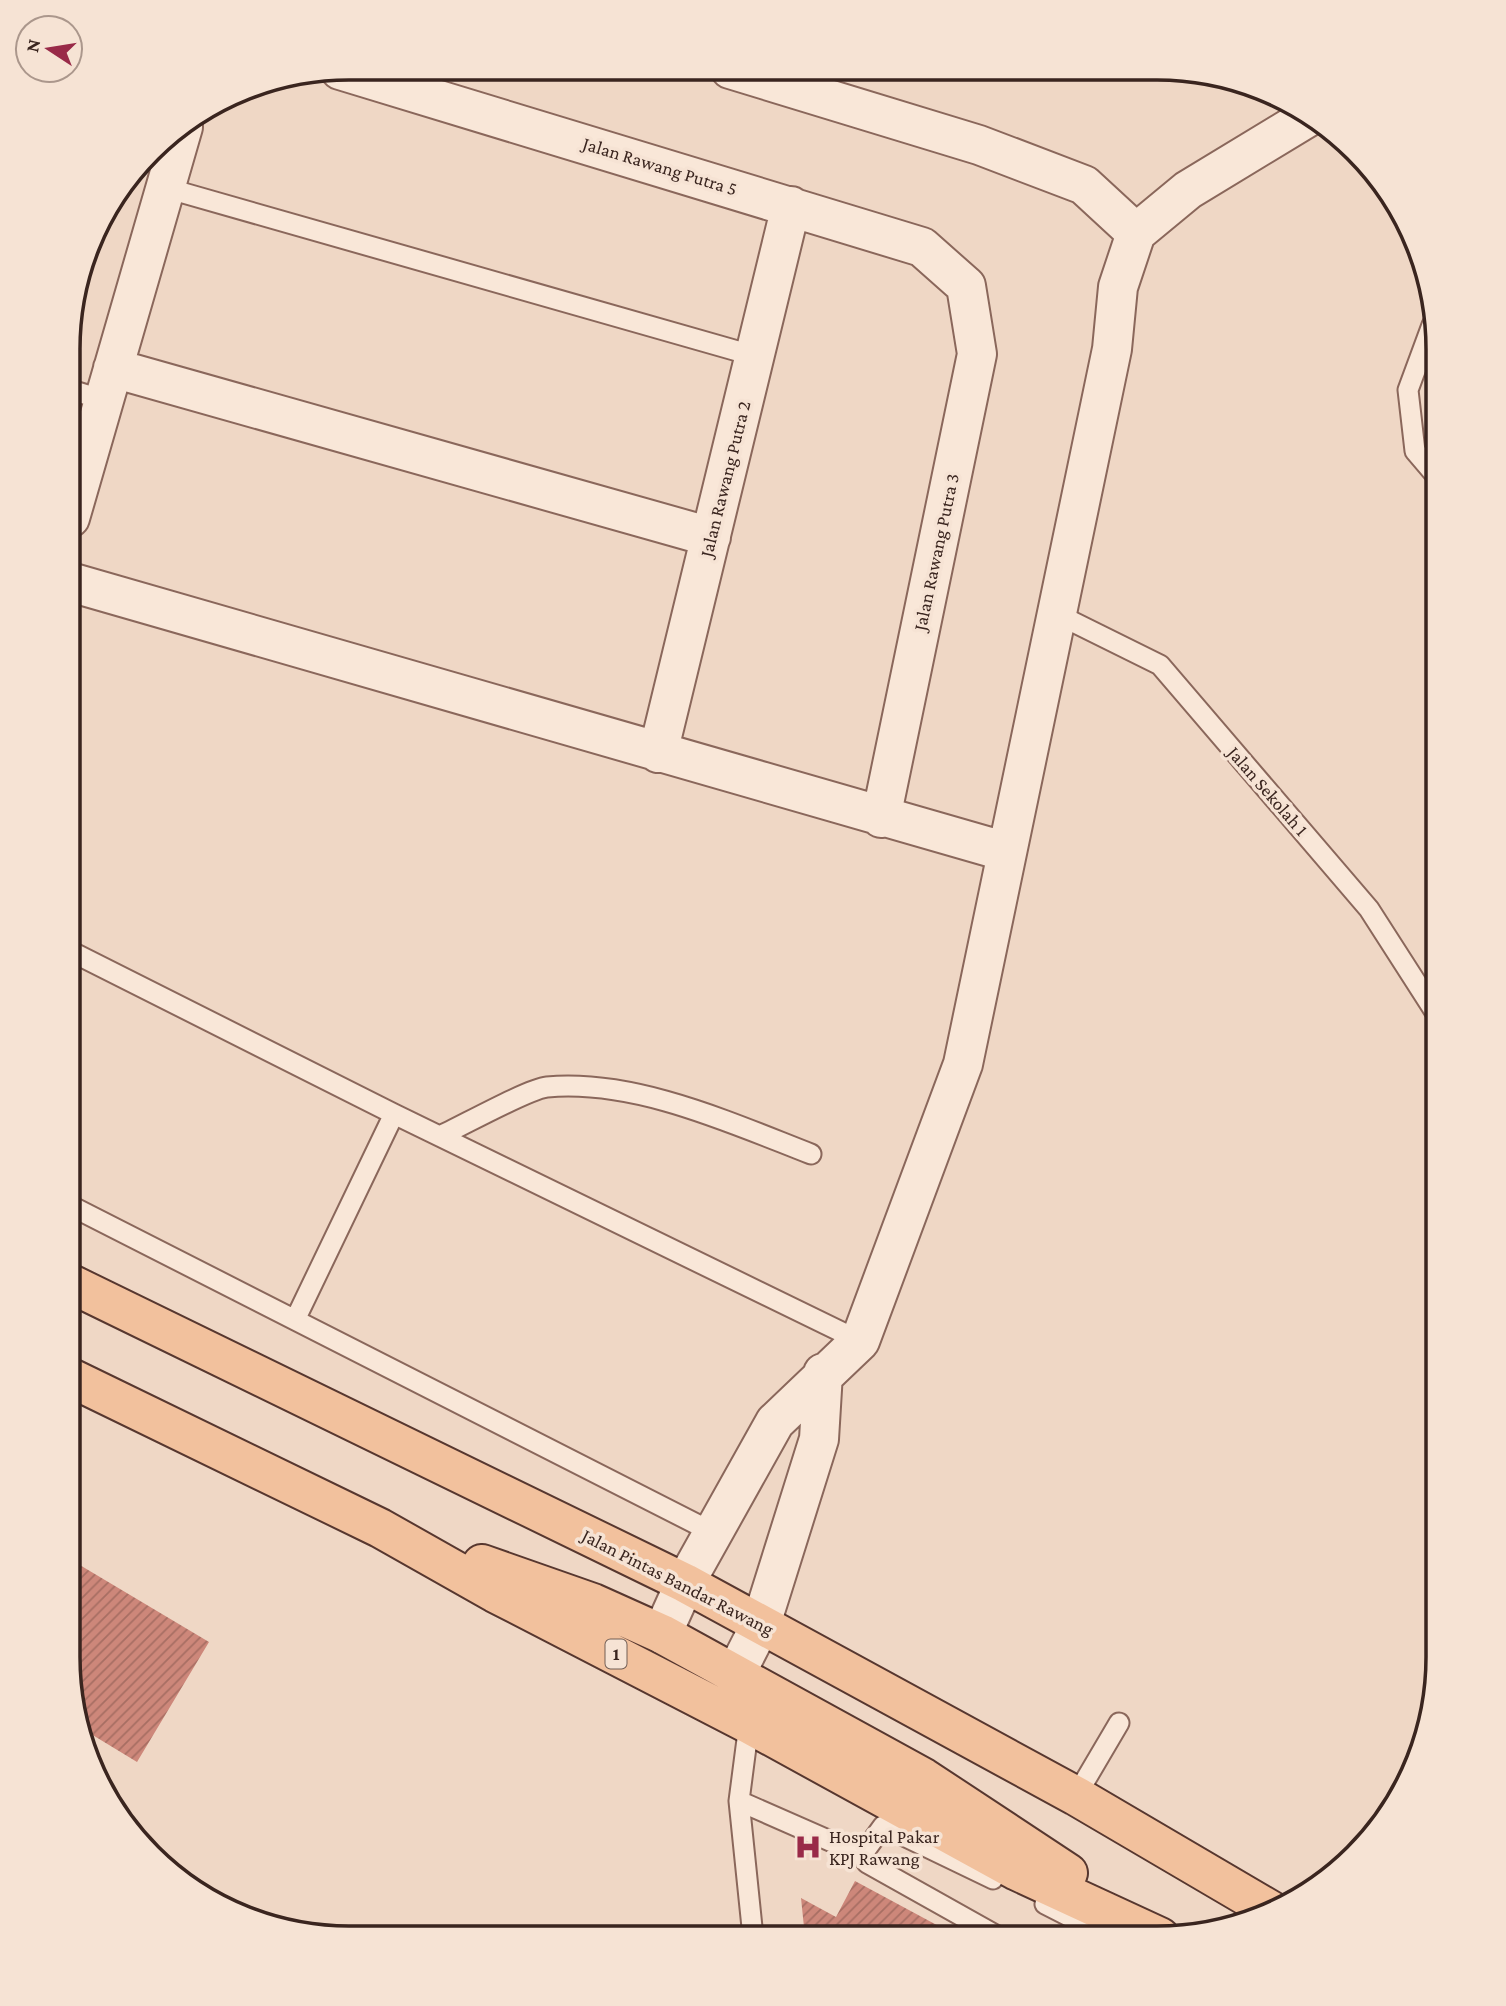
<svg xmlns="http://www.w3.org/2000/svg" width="1506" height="2006" font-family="'Crimson Pro',serif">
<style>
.building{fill:url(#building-hatch)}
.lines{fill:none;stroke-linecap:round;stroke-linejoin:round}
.lane-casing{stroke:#8a675b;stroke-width:23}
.street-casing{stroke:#8a675b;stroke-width:42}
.primary-casing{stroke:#57372f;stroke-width:42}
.lane{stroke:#f9e7d8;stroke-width:19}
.street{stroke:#f9e7d8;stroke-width:38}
.primary{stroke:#f2c19d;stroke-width:38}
.labels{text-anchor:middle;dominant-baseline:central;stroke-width:7;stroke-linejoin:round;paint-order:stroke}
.shield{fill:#f6e3d4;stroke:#725e55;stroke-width:2}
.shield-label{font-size:18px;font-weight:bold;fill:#3a251f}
.street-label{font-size:19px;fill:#3a251f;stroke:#f6e3d4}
.poi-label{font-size:19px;fill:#3a251f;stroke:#f6e3d4;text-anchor:start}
.rim{fill:none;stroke:#3a251f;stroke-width:3.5}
</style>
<defs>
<pattern id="building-hatch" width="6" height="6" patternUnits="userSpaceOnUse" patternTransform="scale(1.75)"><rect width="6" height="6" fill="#cd877a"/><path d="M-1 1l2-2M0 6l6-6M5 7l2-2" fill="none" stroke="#a76e63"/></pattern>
</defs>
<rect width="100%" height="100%" fill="#efd7c5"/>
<!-- building -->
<path class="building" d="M68,1558l141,84 -72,120 -51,-31 -18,-74z
M855,1881l104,56h-154l-4,-39 35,19z"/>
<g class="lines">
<defs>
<path id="lane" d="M166,188l589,168
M1432,325l-24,65 7,61 23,27
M71,390l33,10
M1057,614l103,51 209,244 68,106
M70,951l324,163 466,227
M440,1136c22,-10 88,-47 107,-49 88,-8 184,36 264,67
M69,1205l645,328
M295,1320l99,-206
M749,1724l-10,77 14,136
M1076,1796l43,-73
M739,1801l123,54
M993,1879l-110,-53 -21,29 5,8 132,74
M1045,1904l53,27 29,4"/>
<path id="street" d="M730,69l249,76 105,40 52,48
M340,70l582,177 44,39 11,68 -96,464
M113,368l598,169
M70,518l113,-391
M70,582l937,270
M658,753l133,-547
M662,1634l23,-51 90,-161 85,-81 103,-277 149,-715 6,-62 18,-54 52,-43 122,-74
M736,1673l25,-49 58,-185 4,-66"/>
<path id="primary" d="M69,1283l616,300 391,213 196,115
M69,1377l311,151 115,65 254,131 268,147 143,66
M482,1564l111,39 69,31 262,144 144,95"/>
</defs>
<!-- lane casing -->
<use href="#lane" class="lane-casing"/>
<!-- street casing -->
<use href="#street" class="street-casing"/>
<!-- primary casing -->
<use href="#primary" class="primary-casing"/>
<!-- lane -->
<use href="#lane" class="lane"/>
<!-- street -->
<use href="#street" class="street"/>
<!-- primary -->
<use href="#primary" class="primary"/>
</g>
<!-- icons -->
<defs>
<symbol id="hospital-bare" viewBox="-9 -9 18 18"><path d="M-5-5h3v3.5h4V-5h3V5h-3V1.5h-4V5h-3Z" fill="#992a48" stroke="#f6e3d4" stroke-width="2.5" paint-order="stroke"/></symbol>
</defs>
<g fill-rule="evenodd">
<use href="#hospital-bare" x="789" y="1828" width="38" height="38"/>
</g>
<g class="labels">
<!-- shield labels -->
<rect class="shield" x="605.5" y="1639.5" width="21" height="29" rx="5"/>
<g class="shield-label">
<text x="616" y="1654">1</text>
</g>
<!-- street labels -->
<g class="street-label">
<text transform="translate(660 166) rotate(17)">Jalan Rawang Putra 5</text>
<text transform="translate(725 479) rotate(-76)">Jalan Rawang Putra 2</text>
<text transform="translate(936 552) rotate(-78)">Jalan Rawang Putra 3</text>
<text transform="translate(1268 791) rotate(49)">Jalan Sekolah 1</text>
<text transform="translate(678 1582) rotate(27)">Jalan Pintas Bandar Rawang</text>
</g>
<!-- poi labels -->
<g class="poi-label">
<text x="829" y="1836">Hospital Pakar<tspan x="829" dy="22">KPJ Rawang</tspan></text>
</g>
</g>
<!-- crop -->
<path d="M0 0H1506V2006H0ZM349 80H1157A269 269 0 0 1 1426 349V1657A269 269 0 0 1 1157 1926H349A269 269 0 0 1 80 1657V349A269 269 0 0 1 349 80Z" fill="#f6e3d4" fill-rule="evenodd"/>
<path class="rim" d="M349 80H1157A269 269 0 0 1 1426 349V1657A269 269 0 0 1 1157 1926H349A269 269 0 0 1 80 1657V349A269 269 0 0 1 349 80Z"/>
<!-- north arrow -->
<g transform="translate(49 49) rotate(282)"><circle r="33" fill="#f6e3d4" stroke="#ab978c" stroke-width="2"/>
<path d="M0-5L12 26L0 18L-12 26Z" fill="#992a48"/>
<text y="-10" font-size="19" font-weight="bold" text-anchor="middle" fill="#3a251f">N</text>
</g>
</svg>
